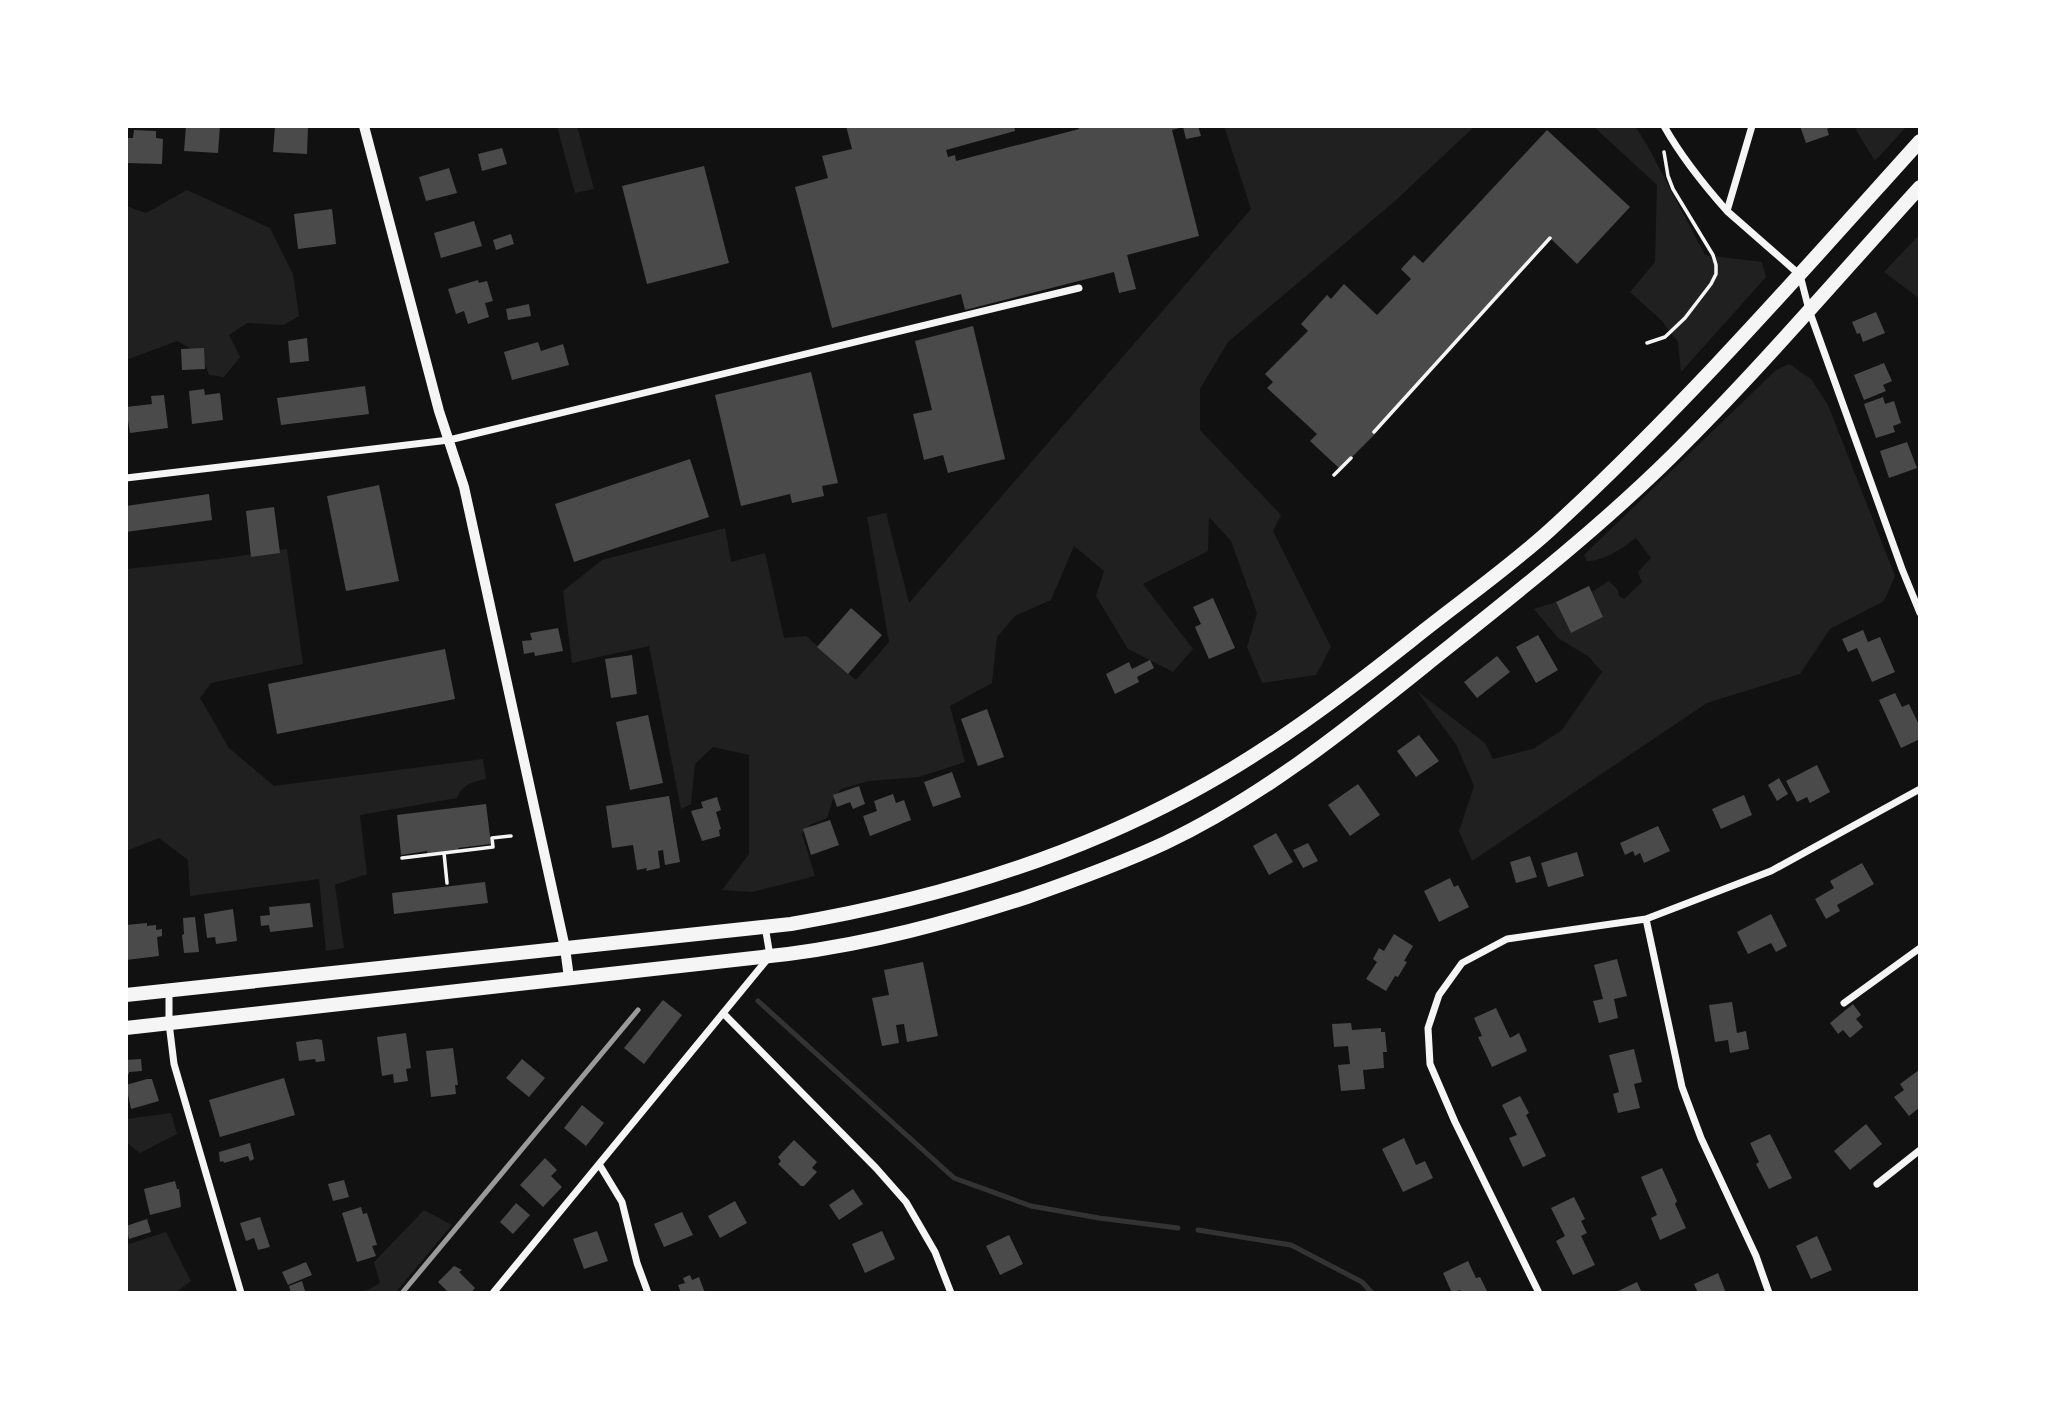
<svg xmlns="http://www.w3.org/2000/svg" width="2046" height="1419" font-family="'Public Sans',sans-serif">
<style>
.green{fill:#202020}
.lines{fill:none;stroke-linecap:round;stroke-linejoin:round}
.stream{stroke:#333;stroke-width:5}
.building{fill:#4a4a4a}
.path{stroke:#f5f5f5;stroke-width:3.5}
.minor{stroke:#f5f5f5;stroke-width:7}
.tertiary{stroke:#f5f5f5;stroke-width:10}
.trunk{stroke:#f5f5f5;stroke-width:14}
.rail{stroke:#9a9a9a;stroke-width:5}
</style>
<rect width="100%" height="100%" fill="#111"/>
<!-- green -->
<path class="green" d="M557,126h20l17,63 -19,4z
M1224,126h251l-80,75 -167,141 -28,47v41l81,85 -8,16 58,116 -15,28 -54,8 -15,-36 10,-34 -26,-72 -22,-24 -1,34 -65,33 50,65 -20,23 -45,-23 -32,-53 8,-25 -30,-25 -23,54 -36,16 -18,21 -5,46 -42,23 15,56 -46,15 -50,4 -28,8 -8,10 -6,19 -17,7 -8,9 13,42 -63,16 -30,-2 27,-36v-99l-36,-8 -18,17 -4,40 -10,5 -32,-163 -77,17 -9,-72 39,-31 123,-32 6,34 34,-9 19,85 22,-2 50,44 33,-38 -22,-125 19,-4 23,90 342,-394z
M1593,126h42l12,19 58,110 57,7 4,15 -85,95 -3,-30 -17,-22 -31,-28 25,-30 2,-77z
M1857,126h50l-32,35 -19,-31z
M187,190l83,38 23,46 6,42 -16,9 -36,-2 -18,12 11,22 -16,20 -15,-2 -8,-21 -24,-13 -51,19v-154l20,7z
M1920,234v65l-36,-27z
M1789,364l22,15 17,26 67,171 -11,25 -54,28 -30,45 -93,29 -235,158 -13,-30 15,-45 -17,-40 -40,-55 68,52 8,16 40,-10 29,-19 40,-58 -13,-15 -31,-19 -24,-29 22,-7 15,31 32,-16 -11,-25 17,-11 9,9 1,6 5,3 18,-17 -4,-10 13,-14 -15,-20c-14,10 -31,23 -49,23l-3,-6 191,-184z
M287,549l16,115 -92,19 -11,15 29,50 45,38 209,-27 3,20c-14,3 -23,5 -29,19l-97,17 7,59 -32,11 9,63 -18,3 -7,-72 -129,17 -2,-36 -29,-22 -33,13v-282l93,-10z
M171,1113l6,21 -37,19 -14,-11v-23z
M424,1210l28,15 -57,68h-33l18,-10 -6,-21z
M166,1232l25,49 -16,12h-49v-56l3,7z"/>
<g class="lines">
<!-- stream -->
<path class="stream" d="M758,1001l196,177 77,28 68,12 79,10
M1198,1230l93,15 71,37 10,11"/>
</g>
<!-- building -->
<path class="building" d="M186,126h34l-2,27 -34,-2z
M275,126l33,1 -1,27 -34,-2z
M846,126h168l1,5 -69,19 2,7 7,-2 1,6 123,-32 -1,-3h120l3,10 -15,3 -3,-12 -11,3 27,106 -72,19 9,34 -17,4 -5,-21 -149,38 -4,-16 -129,34 -37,-141 33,-9 -6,-22 30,-7z
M1800,126h33l-6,3 2,6 -23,8z
M134,130l22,1v7l7,1 -1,25 -36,-1v-25h7z
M1547,130l83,77 -53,57 -27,-26 -176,194 1,2 -35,35 -30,-28 7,-7 -50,-46 6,-6 -8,-8 43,-43 -7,-7 26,-29 4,4 13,-15 33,31 34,-36 -10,-10 13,-14 9,8z
M502,148l5,16 -25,7 -4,-17z
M704,166l25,97 -82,21 -25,-98z
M449,168l8,25 -31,8 -7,-24z
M332,209l4,35 -38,5 -4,-35z
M474,221l8,25 -41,12 -7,-25z
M511,234l3,10 -18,6 -3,-10z
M478,280l1,3 8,-2 6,20 -8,2 4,14 -21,7 -4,-13 -8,3 -8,-25z
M529,304l2,12 -23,4 -2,-11z
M1876,312l9,21 -22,9 -3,-9 -3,1 -5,-12z
M973,326l32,133 -57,14 -5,-18 -19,5 -11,-46 19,-4 -17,-69z
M307,338l2,23 -19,2 -2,-22z
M538,342l3,9 22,-7 6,21 -57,15 -8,-28z
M204,348l1,21 -23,1 -1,-21z
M1884,363l8,18 -9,4 3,6 -22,9 -10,-25z
M811,372l27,111 -16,3 2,10 -32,7 -2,-9 -49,12 -26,-111z
M365,386l4,28 -88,11 -4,-27z
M204,389l1,6 15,-2 3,27 -31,4 -3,-33z
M164,395l4,33 -38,5 -4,-26 26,-3 -1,-8z
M1883,397l2,7 9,-3 7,22 -8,3 2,6 -19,6 -12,-34z
M1907,442l10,26 -28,10 -9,-27z
M690,459l19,58 -135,45 -19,-58z
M379,485l20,96 -53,10 -19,-95z
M209,494l3,26 -86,12v-26z
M274,507l6,46 -29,4 -5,-46z
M1589,586l14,31 -32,16 -15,-31z
M1213,598l22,50 -26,11 -14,-32 6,-3 -8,-17z
M851,608l31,27 -34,39 -31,-27z
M558,628l5,23 -28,5 -1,-4 -10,2 -2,-13 10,-1 -2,-7z
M1863,630l5,12 12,-5 15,35 -23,10 -15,-34 -9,4 -6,-13z
M1538,635l20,35 -22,13 -20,-36z
M445,649l10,50 -178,35 -9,-50z
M632,655l5,39 -26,4 -6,-39z
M1497,656l13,16 -33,26 -13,-16z
M1150,660l4,8 -17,9 2,5 -24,12 -9,-20 23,-12 3,7z
M1895,693l7,14 7,-3 11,23v12l-19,9 -22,-48z
M987,709l17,48 -26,9 -17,-47z
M648,715l15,68 -33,7 -14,-68z
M1419,735l20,26 -23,16 -19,-26z
M1817,765l13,27 -20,11 -3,-6 -10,5 -11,-21z
M952,772l9,25 -28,10 -9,-25z
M1779,778l9,16 -11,7 -9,-16z
M1358,784l22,31 -30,21 -22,-31z
M859,786l6,18 -12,5 -3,-7 -13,5 -4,-12z
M893,794l3,9 8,-3 7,20 -41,16 -7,-20 14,-5 -3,-10z
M1744,795l8,20 -31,14 -9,-20z
M669,796l11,66 -15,3 -2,-15 -5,1 2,17 -14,3 1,-3 -10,2 -4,-25 -21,3 -6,-42z
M717,797l4,13 -5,2 5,17 -2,1 1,6 -18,5 -11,-30 12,-3 -2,-6z
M486,804l5,40 -33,4 1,3 -31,4 -1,-4 -26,4 -4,-40z
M830,820l9,25 -28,10 -8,-26z
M1658,826l12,25 -26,12 -4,-10 -5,3 -2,-5 -8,4 -5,-12z
M1276,833l17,29 -24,13 -16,-29z
M1308,843l10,18 -15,7 -10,-18z
M1577,852l7,24 -36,11 -7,-24z
M1530,856l7,21 -21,6 -6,-21z
M1862,863l12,21 -37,21 3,6 -14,8 -11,-20 19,-11 -4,-7z
M1450,878l4,9 4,-2 11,22 -30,15 -15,-31z
M485,882l3,21 -94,11 -2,-21z
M310,903l3,24 -43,5 -1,-7 -8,1 -1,-10 10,-1 -1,-8z
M233,909l4,32 -21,3 -1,-7 -8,1 -3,-24z
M1771,914l16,32 -11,6 -5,-9 -23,11 -11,-22z
M195,917l4,35 -15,1 -2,-18 2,-1 -1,-16z
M147,923v3l9,-1v5l6,-1v7l-5,1 2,19 -33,4v-35z
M1394,934l19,12 -9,15 3,1 -9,15 -3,-1 -9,15 -20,-12 11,-17 -4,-3 6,-11 5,3z
M1617,959l10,37 -13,3 4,19 -19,5 -6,-22 10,-2 -9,-34z
M923,962l15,74 -31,6 -3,-18 -8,1 3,18 -17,3 -10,-48 17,-3 -5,-25z
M663,1000l19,15 -38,49 -20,-16z
M1732,1002l5,31 9,-2 3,18 -19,4 -2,-13 -13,2 -6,-37z
M1853,1004l8,11 -5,4 7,8 -13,11 -7,-8 -5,4 -8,-11z
M1496,1008l14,30 9,-5 8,18 -35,16 -14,-30 4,-1 -8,-18z
M1351,1023l1,7 29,-2v4h4l2,20h-4l1,16 -21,2 2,19 -24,2 -3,-26 12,-1 -2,-18 -14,1 -2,-23z
M406,1033l5,35 -5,1 2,12 -14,2 -1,-9 -11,2 -5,-39z
M317,1039l5,1 3,21 -9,1 -1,-3 -16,2 -3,-19z
M453,1048l5,37h-3l1,9 -25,3 -5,-46z
M1634,1049l8,33 -8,2 6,24 -22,5 -5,-19 6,-2 -10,-37z
M141,1059l1,12 -13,1v2h-3v-14z
M522,1059l23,19 -16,19 -23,-19z
M1919,1070l1,37 -11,9 -15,-19 10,-7 -4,-6z
M284,1078l11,37 -75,22 -11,-37z
M147,1079h5l7,22 -28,8 -5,-24z
M1520,1096l9,17 -3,2 20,41 -23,11 -14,-29 8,-3 -15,-30z
M582,1105l22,18 -18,23 -22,-18z
M1866,1124l16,20 -32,26 -16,-19z
M1770,1134l22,44 -23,11 -13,-25 3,-2 -9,-19z
M1404,1138l12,27 9,-4 8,17 -30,14 -21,-43z
M794,1140l23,22 -5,6 5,4 -13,14h-3l-23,-22 3,-3 -3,-4z
M250,1143l4,16 -4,2 -2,-5 -24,7 -1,-2 -3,1 -1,-10z
M545,1158l12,12 -6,6 11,11 -19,20 -23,-22z
M1662,1168l15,33 -2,3 11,24 -26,12 -9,-22 6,-3 -16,-38z
M344,1180l5,17 -16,4 -5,-17z
M175,1181l2,8h2l2,18 -31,8 -6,-26z
M853,1189l10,15 -24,16 -10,-15z
M1574,1197l11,22 -4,2 6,12 -6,3 14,29 -22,10 -17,-34 9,-5 -14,-28z
M735,1201l12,22 -27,15 -12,-22z
M516,1203l14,12 -17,19 -13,-12z
M361,1207l2,7 4,-1 10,32 -5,1 4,10 -19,6 -15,-49z
M682,1212l11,23 -29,12 -10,-23z
M260,1217l10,30 -12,3 -4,-12 -8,3 -6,-18z
M147,1219l4,13 -22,7 -3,-13z
M597,1231l11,30 -24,8 -11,-30z
M882,1231l13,28 -30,14 -13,-29z
M1009,1235l14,29 -23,11 -14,-29z
M1817,1236l15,34 -21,9 -15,-33z
M1468,1261l8,17 4,-1 8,16h-26l-2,-3 -8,3 -9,-20z
M306,1262l6,13 -24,10 -6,-13z
M454,1266l8,4 -3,2 16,16 -4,5h-22l-11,-11z
M1718,1273l8,20h-28l-4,-9z
M690,1275l2,5 7,-3 6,16h-24l-3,-8 7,-2 -2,-5z
M302,1281l3,10 -14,2 -2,-7z
M1637,1282l5,11h-28z"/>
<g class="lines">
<!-- path -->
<path class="path" d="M1647,343l18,-6 20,-19 26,-34 5,-10v-9l-3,-10 -40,-66 -5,-13 -4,-24
M1374,432l176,-194
M1334,475l17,-17
M444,853l3,30
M402,858l91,-11 -1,-9 19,-2"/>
<!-- minor -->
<path class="minor" d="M1664,126c18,32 39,58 63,85
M1752,126l-25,85 73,64 9,35 93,259 18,44
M126,478l323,-38 630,-152
M1646,919l36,168 19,51 55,118 13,37
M169,991v32l5,41 67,229
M1844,1003l76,-55
M723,1013l153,155 30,34 29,50 16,41
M599,1164l23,38 15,61 11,30
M1877,1184l43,-34
M493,1293l277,-337 -5,-30
M1539,1293l-84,-171 -25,-58 -2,-36 11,-33 23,-32 45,-24 139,-20 125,-48 149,-82"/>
<!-- tertiary -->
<path class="tertiary" d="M364,126l75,285 25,76 101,461 4,30"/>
<!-- trunk -->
<path class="trunk" d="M126,995l665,-71c135,-23 274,-64 395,-129 81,-43 154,-98 226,-155 46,-37 95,-71 138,-110 132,-121 250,-256 370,-389
M126,1028l662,-74c84,-11 159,-31 239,-57 46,-16 93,-33 138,-54 95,-45 179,-112 261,-178 84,-67 169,-133 246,-209 87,-86 166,-179 248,-269"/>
<!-- rail -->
<path class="rail" d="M402,1293l236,-283"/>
</g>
<!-- border -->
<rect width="2046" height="1419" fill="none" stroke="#ffffff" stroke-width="256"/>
</svg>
